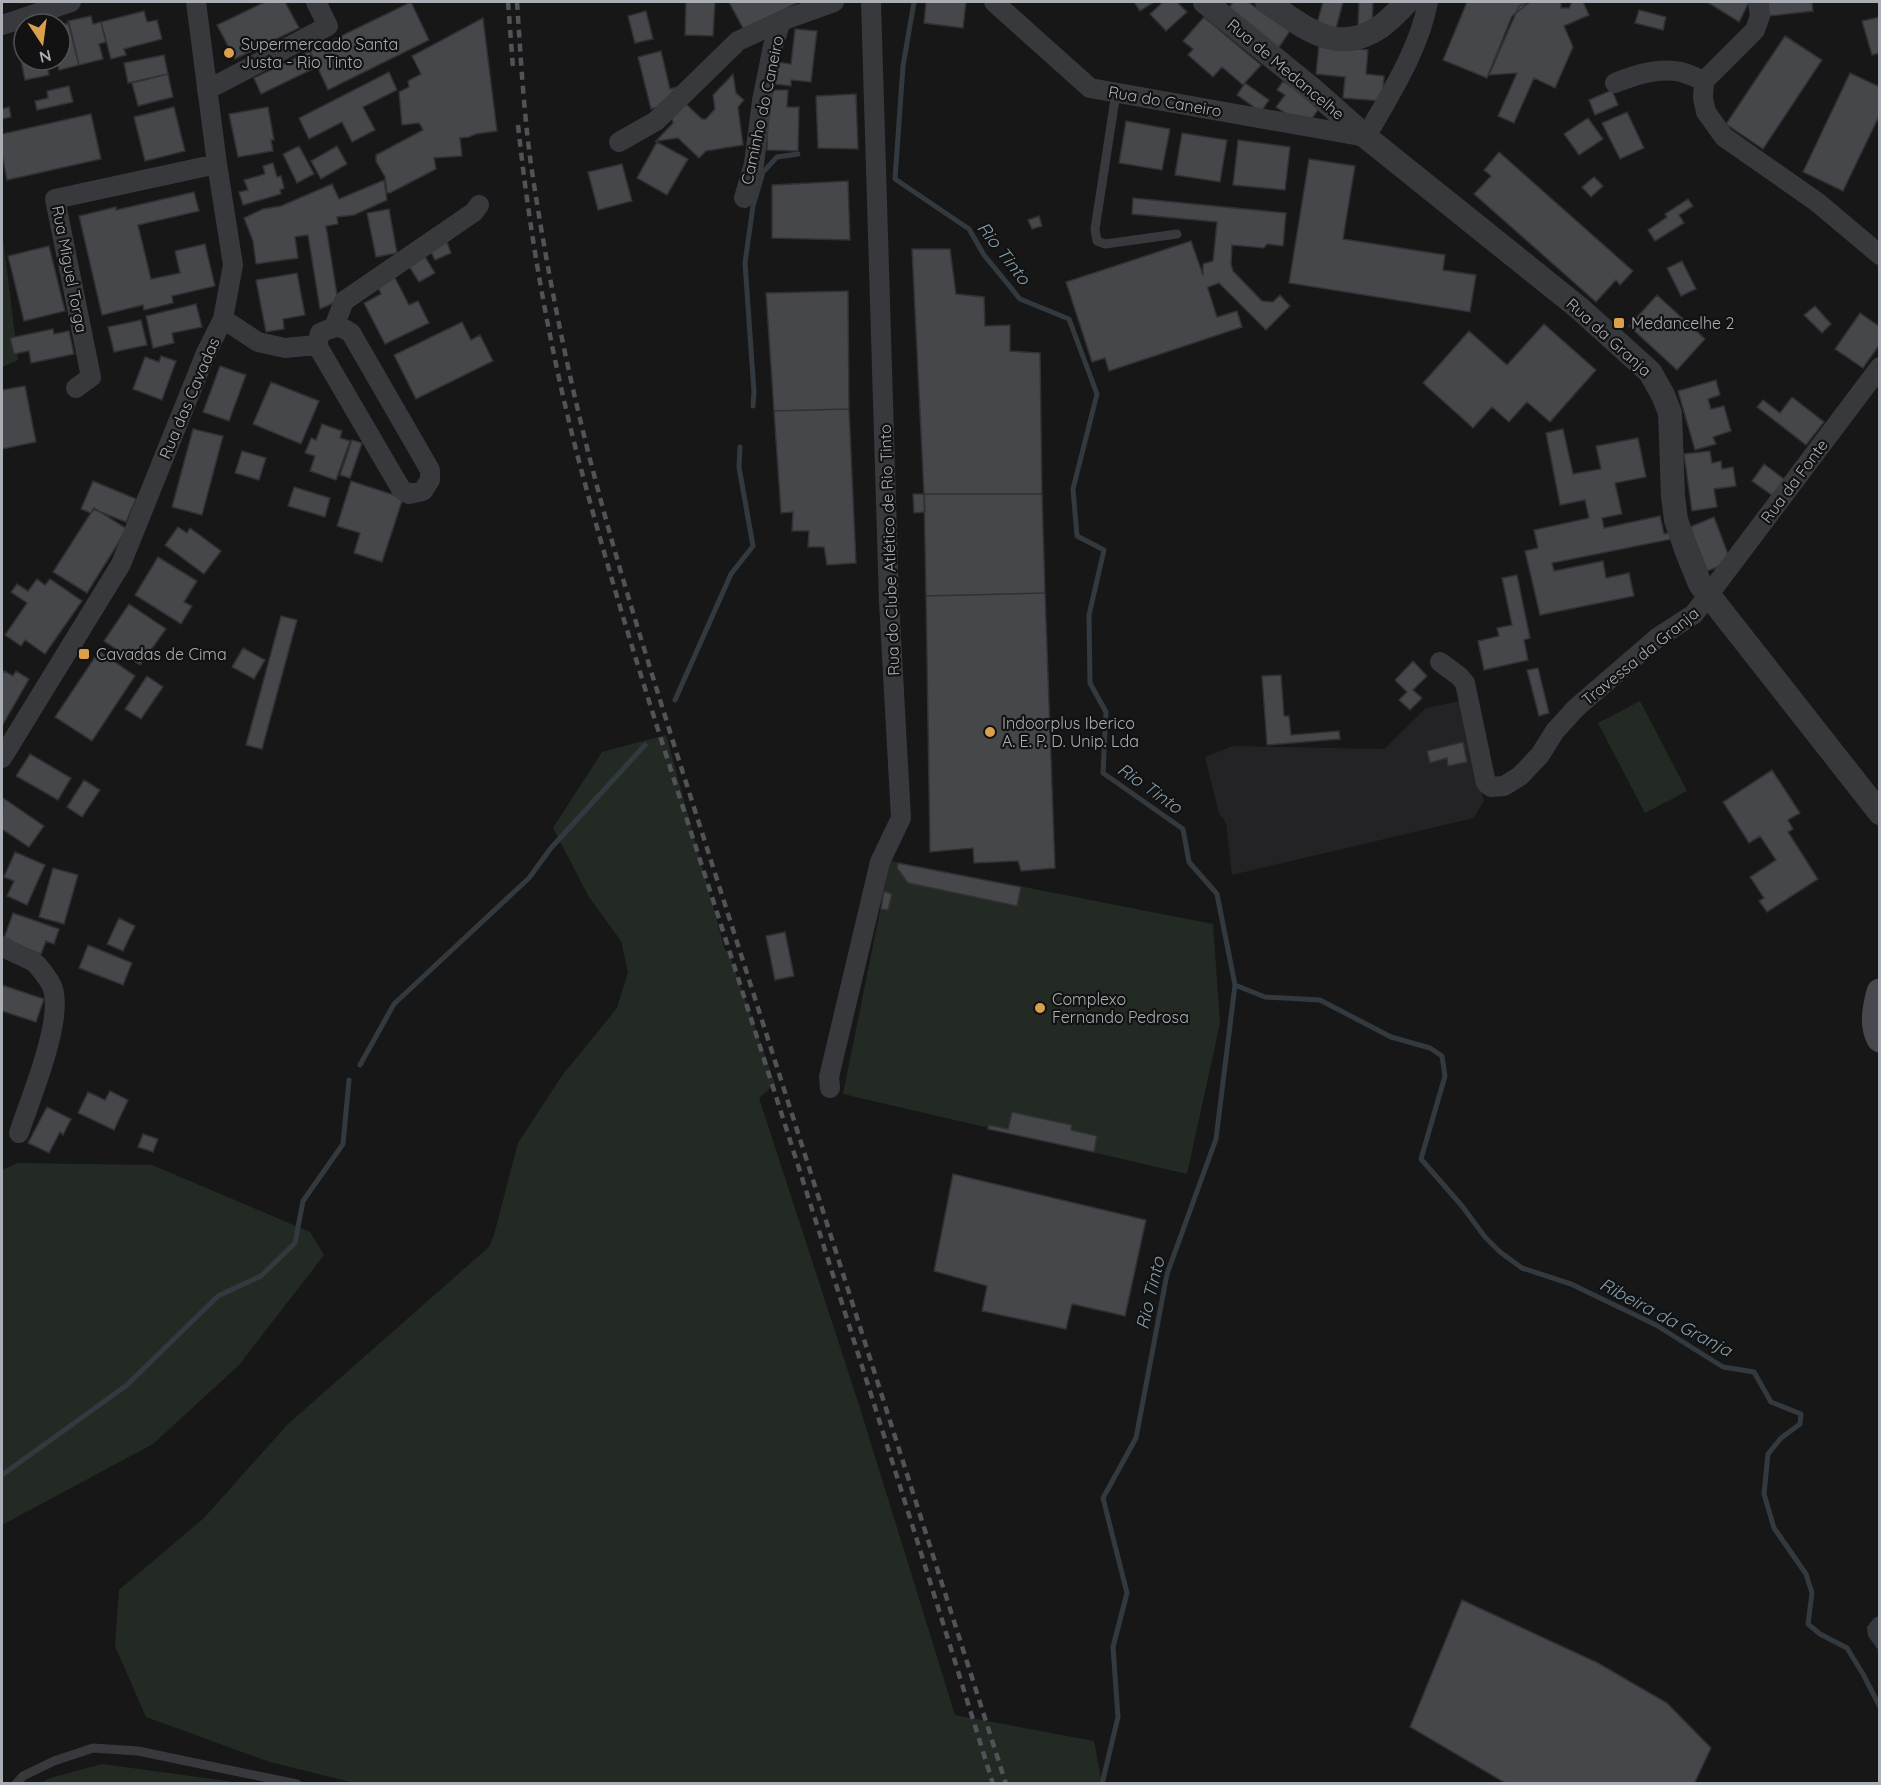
<svg xmlns="http://www.w3.org/2000/svg" width="1881" height="1785" font-family="Quicksand,sans-serif">
<style>
.built{fill:#232325}
.green{fill:#232a24}
.water{fill:#323a40}
.lines{fill:none;stroke-linecap:round;stroke-linejoin:round}
.stream{stroke:#323a40;stroke-width:5}
.building{fill:#46474a;stroke:#313134;stroke-width:1.5}
.service{stroke:#38393d;stroke-width:9}
.minor{stroke:#38393d;stroke-width:20}
.tertiary{stroke:#38393d;stroke-width:24}
.secondary{stroke:#46484d;stroke-width:27}
.rail{stroke:#515358;stroke-width:4.5;stroke-dasharray:8 6;stroke-linecap:butt}
.poi-dot{fill:#dba04c;stroke:#121213;stroke-width:2}
.labels{text-anchor:middle;dominant-baseline:central;stroke-width:4.5;stroke-linejoin:round;paint-order:stroke}
.poi-label{font-size:16px;fill:#aaafb6;stroke:#121213;text-anchor:start}
.street-label{font-size:16px;fill:#aaafb6;stroke:#121213}
.water-label{font-size:18px;font-style:italic;fill:#869ead;stroke:#121213}
</style>
<rect width="100%" height="100%" fill="#171718"/>
<!-- built -->
<path class="built" d="M1460,701l24,100 -10,17 -242,57 -6,-52 -7,-10 -14,-56 28,-11 151,3 42,-41z"/>
<!-- green -->
<path class="green" d="M2,230l16,130 -16,7z
M1640,701l47,90 -42,22 -47,-90z
M666,735l59,215 4,3 46,131 -16,14 100,307 96,310 139,26 8,42h-748l-84,-21 -124,-45 -31,-71 4,-56 85,-72 84,-94 201,-177 5,-12 24,-92 43,-66 56,-69 11,-36 -7,-31 -32,-44 -36,-69 49,-76z
M890,861l323,63 7,99 -33,151 -344,-80z
M18,1163l134,2 158,67 14,23 -85,110 -86,79 -151,81v-355z
M102,1764l118,16 19,3h-198l9,-5z"/>
<!-- water -->
<path class="water" d="M1879,1616h1l-1,35 -11,-15 -1,-9 7,-9z"/>
<g class="lines">
<!-- stream -->
<path class="stream" d="M914,2l-11,64 -8,113 74,50 15,26 36,44 49,20 28,75 -24,95 4,47 27,14 -15,65 1,68 16,29 -3,61 80,56 6,33 28,32 18,91 -19,154 -49,135 -31,164 -33,60 24,95 -14,54 5,70 -16,67
M753,406l1,-14 -9,-129 8,-57 10,-34 14,-15 21,-3
M675,700l56,-126 22,-28 -14,-79 1,-20
M1235,985l30,12 55,3 71,37 39,11 12,8 3,20 -24,83 41,47 23,31 15,15 22,16 49,16 85,41 67,42 31,5 17,30 30,12 -1,10 -19,14 -13,16 -4,40 10,34 32,46 6,19 -4,31 12,10 27,14 16,26 17,33
M360,1065l34,-61 135,-126 22,-30 94,-103
M2,1475l125,-90 91,-89 43,-20 34,-33 8,-42 40,-57 6,-64"/>
</g>
<!-- building -->
<path class="building" d="M265,2h20l14,26 -64,31 -18,-34z
M411,2l18,38 -101,50 -18,-39z
M686,2h29l-2,34 -28,-1z
M729,2h70l-55,28z
M926,2h40l-3,26 -39,-5z
M1134,2h20l-14,9z
M1163,2h14l10,10 -21,19 -16,-17z
M1233,2h15l42,29 -13,19 -53,-36z
M1323,2h20l-8,30 -19,-5z
M1359,2h14l-1,24 -14,-1z
M1467,2h63l-18,14 -25,62 -44,-18z
M1530,2h31v6h8l3,-6h11l6,13 -25,11 9,21 -18,41 -21,-10 -20,45 -16,-7 19,-43 -28,2 30,-69z
M1707,2h42l-10,20z
M1768,2h44l1,9 -44,5z
M1639,10l27,7 -3,13 -28,-7z
M144,11l3,11 10,-2 5,19 -38,10 2,6 -15,4 -10,-37z
M646,11l7,28 -18,4 -7,-27z
M91,16l2,8 8,-2 5,20 -7,2 4,15 -24,6 -11,-44z
M1204,17l57,48 -18,20 -21,-18 -9,10 -25,-22 5,-6 -10,-8z
M1880,17v36l-8,2 -10,-34z
M483,18l14,113 -21,3 -7,3 -9,1 2,18 -28,2 2,11 -46,24h-3l-2,-16 -9,-16v-6l47,-25 -4,-7 -17,2 -3,-33 10,-5 -1,-6 13,-7 -9,-18z
M69,23l10,42 -20,5 -3,-10h4v-35z
M795,29l22,2 -6,51 -20,-2v6l-16,-2 2,-22 14,2z
M1785,36l37,24 -59,89 -37,-25z
M24,40v20h30l-8,2 3,13 -24,5 -8,-38z
M1319,45l49,5 -2,24 18,2 -2,25 -39,-3 2,-21 -29,-3z
M310,51l7,16 -56,27 -7,-16z
M661,51l9,38 11,-3 3,14 -33,9 -13,-52z
M164,55l4,19 -40,9 -4,-20z
M389,72l8,18 -34,17 12,23 -23,12 -10,-20 -33,17 -10,-21z
M1850,73l30,14v27l-37,77 -40,-19z
M168,74l5,23 -35,9 -6,-23z
M733,74l3,19 8,7 -6,7 5,38 -37,6 -7,7 -21,-20 -22,3 17,-18 -1,-5 14,-14 16,15h4l9,-10 -2,-14z
M1283,81l37,26 -14,20 -30,-20 9,-12 -8,-5z
M1245,83l24,17 -8,12 -24,-17z
M69,86l4,16 -36,8 -2,-9 13,-3 -1,-7z
M768,90h20l-1,17h12l-1,44 -31,-1z
M1612,90l6,15 -23,10 -6,-15z
M856,94l2,55 -40,-1 -2,-52z
M9,107l2,10 -9,2v-10z
M174,107l11,44 -40,10 -11,-44z
M268,107l6,33h-3l2,11 -35,6 -9,-43z
M1627,112l17,36 -24,11 -18,-36z
M91,114l10,45 -94,21 -5,-26v-20z
M1588,118l15,21 -24,16 -15,-21z
M1126,121l44,8 -8,41 -43,-7z
M1182,133l45,7 -7,42 -45,-7z
M1238,140l52,7 -5,43 -52,-5z
M657,142l31,17 -21,36 -30,-17z
M299,146l15,28 -17,9 -14,-29z
M337,146l10,18 -26,15 -10,-18z
M1499,152l134,119 -13,14 -4,-5 -20,22 -122,-108 17,-18 -7,-6z
M1309,159l46,7 -12,73 102,16 -2,15 33,5 -6,37 -181,-29z
M273,163l4,14 4,-1 3,12 -4,2 1,4 -38,11 -4,-13 9,-2 -4,-10 21,-6 -2,-8z
M622,164l10,37 -34,9 -10,-38z
M1594,177l9,9 -12,11 -9,-10z
M384,180l3,20 -33,15 -17,2 1,7 -12,2 12,75 -18,8 -12,-74 -13,2 3,21 -42,6 -3,-23 -9,-23 19,-9 18,-3 51,-22 7,15z
M848,181l2,59 -78,-2v-53z
M194,192l5,19 -61,14 13,54 29,-6 -5,-22 30,-7 10,42 -43,10 1,7 -29,7 -1,-5 -41,10 -23,-99 37,-9v3z
M1133,198l153,15 -3,33 -16,-2 -3,4 -32,-3 -1,19 2,7 29,30 11,1 7,-7 10,11 -24,24 -47,-47 -11,4v2l9,28 20,-6 5,16 -133,44 -4,-13 -13,4 -26,-80 125,-41 12,34v-11l10,-3 4,-39 -85,-8z
M1688,199l5,7 -14,9 5,8 -29,18 -7,-11 19,-13 -2,-3z
M389,209l8,44 -21,4 -9,-44z
M1039,216l3,10 -10,3 -4,-9z
M447,242l4,11 -16,7 -5,-10z
M49,246l16,65 -41,10 -16,-65z
M912,249h38l6,45 28,3 1,29 25,-1v26l30,2 2,141h-118z
M424,255l11,18 -16,9 -11,-17z
M1682,261l14,28 -15,7 -14,-28z
M297,273l8,42 -22,4 1,10 -18,3 -10,-52z
M394,276l15,29 9,-4 11,22 -44,21 -21,-41 17,-9 -4,-9z
M848,291l1,118 -75,2 -8,-118z
M1657,295l48,44 -28,31 -48,-44z
M196,304l6,23 -30,6 2,10 -21,5 -7,-32z
M1815,306l16,18 -9,9 -18,-18z
M1860,313l20,14v17l-17,24 -28,-19z
M141,320l6,25 -33,7 -6,-25z
M462,322l9,18 9,-5 13,26 -77,38 -22,-44z
M1544,324l52,46 -46,52 -23,-20 -18,20 -17,-15 -19,21 -50,-45 46,-52 38,34z
M53,329l1,5 15,-3 5,23 -43,9 -2,-12 -15,3 -4,-16z
M161,356l15,5 -14,39 -29,-11 12,-32 14,5z
M220,366l26,9 -17,46 -26,-9z
M1716,380l4,15 -12,4 3,10 13,-3 7,25 -18,6 3,7 -21,6 -17,-59z
M271,382l48,19 -18,43 -48,-20z
M25,386l11,56 -34,7v-59z
M1792,397l32,25 -18,23 -49,-38 6,-7 17,13z
M849,409l7,154 -29,2 -3,-18h-16l1,-16h-17l1,-19 -12,1 -7,-102z
M322,424l20,7 -2,7 10,3 -14,39 -26,-9 5,-15 -10,-3 6,-15 5,2z
M193,429l30,7 -21,79 -30,-8z
M1563,429l10,45 28,-5 -5,-23 42,-8 8,39 -31,6 7,31 -20,4 2,10 56,-12 4,18 7,-2 1,7 -120,24 2,8 49,-10 3,17 23,-5 5,23 -94,19 -15,-64 13,-3 -4,-18 55,-12 -4,-18 -25,5 -14,-72z
M352,440l10,3 -12,35 -10,-3z
M242,451l24,7 -7,22 -24,-7z
M1710,451l2,12 9,-2 1,8 11,-2 3,19 -22,3 3,18 -25,4 -8,-57z
M1764,464l24,18 -12,16 -24,-17z
M93,481l43,18 -10,23 -33,-13 -2,4 -10,-4z
M351,481l52,17 -21,64 -28,-9 6,-20 -23,-7z
M294,487l36,11 -5,19 -37,-11z
M913,494h11l1,18 -11,1z
M924,494h118l3,99 -119,3z
M94,508l33,21 -40,64 -34,-21z
M1714,517l17,45 -24,9 -17,-44z
M178,527l9,6 3,-5 31,23 -17,23 -39,-29z
M158,557l39,24 -13,21 8,4 -11,18 -46,-29z
M1517,575l13,63 -6,2 4,20 -44,10 -6,-29 21,-5 -2,-8 15,-3 -10,-47z
M37,579l8,6 5,-6 32,22 -37,53 -20,-14 -4,6 -16,-11 22,-32 -16,-11 6,-8 11,7z
M1045,593l10,275 -34,3 -3,-10 -44,2 -1,-15 -43,4 -4,-256z
M129,604l37,25 -26,36 -36,-24z
M281,616l16,4 -35,129 -16,-4z
M243,648l22,12 -11,19 -22,-12z
M99,651l36,25 -43,65 -37,-24z
M1413,661l14,15 -14,14 9,8 -12,12 -11,-10 8,-8 -12,-12z
M1538,668l11,45 -10,3 -12,-46z
M4,671l9,5 3,-5 13,8 -27,47v-51z
M1281,675l3,41h5l2,19 48,-4 1,8 -73,6 -5,-69z
M147,676l16,11 -22,32 -16,-10z
M1463,742l4,20 -19,4 -1,-8 -17,5 -3,-12z
M30,754l41,24 -13,22 -42,-24z
M1772,770l28,43 -12,7 5,9 -5,3 30,47 -51,33 -8,-11 5,-3 -14,-21 26,-17 -16,-24 -11,7 -26,-41z
M84,780l16,10 -18,27 -15,-10z
M3,798l41,28 -15,21 -27,-18z
M15,852l30,13 -18,40 -20,-9 7,-15 -10,-4z
M898,863l123,24 -4,19 -109,-23 -11,-15z
M53,868l25,7 -14,49 -25,-7z
M884,891l8,3 -4,16 -7,-1z
M13,913l46,16 -5,15 -8,-3 -5,13 -38,-13z
M119,918l16,8 -12,25 -16,-7z
M785,932l9,44 -19,4 -9,-44z
M88,945l44,18 -9,22 -44,-17z
M2,985l42,14 -8,23 -34,-11z
M110,1091l18,9 -14,30 -36,-17 10,-21 17,8z
M47,1107l24,12 -8,16 -3,-3 -11,21 -21,-10z
M1012,1112l60,13 -1,5 26,6 -3,16 -106,-23 1,-4 19,4z
M143,1134l15,5 -5,13 -15,-5z
M953,1174l193,46 -21,96 -53,-12 -6,25 -84,-18 5,-25 -53,-15z
M1462,1600l136,63 69,40 44,45 -17,36h-187l-97,-57z"/>
<g class="lines">
<!-- service -->
<path class="service" d="M1116,93l-21,136 2,12 8,3 72,-10
M16,1784l7,-8 31,-15 39,-13 45,3 159,33"/>
<!-- minor -->
<path class="minor" d="M994,2l96,86 276,49c24,-43 53,-87 62,-135
M1758,2l2,14 -5,14 -51,51 -1,17 3,14 18,25 93,65 63,53
M2,25l69,-23
M1615,83c20,-8 44,-16 66,-11 8,2 16,6 23,9
M207,90l121,-64 -12,-24
M619,142l37,-21 82,-80 43,-20 53,-19
M744,198l10,-34 8,-63 11,-55 8,-25
M223,319l35,23 27,6 32,-3 84,144 8,5 14,-3 7,-11v-10l-79,-137c-13,-9 -17,-6 -31,0l-3,12
M334,327l10,-26 130,-89 5,-7
M76,388l15,-11 -36,-178 162,-35
M1440,662l19,14 6,7 21,100 5,4 13,-1 16,-10 20,-21 15,-24 21,-23 81,-70 37,-24 186,-247
M2,758l119,-194 85,-211 17,-34 10,-54 -16,-101 -21,-162
M2,946c9,7 30,12 36,20 5,6 13,16 15,23 10,33 -23,110 -34,144
M830,1088l-1,-11 51,-215 21,-44 -12,-216 -18,-600"/>
<!-- tertiary -->
<path class="tertiary" d="M1205,2l107,87 54,48 213,171 71,64 13,23 7,18 3,83 3,24 11,32 13,32 180,229
M1267,2c36,24 69,55 113,25 10,-7 19,-17 27,-25"/>
<!-- secondary -->
<path class="secondary" d="M1880,992c-4,15 -8,32 0,47"/>
<!-- rail -->
<path class="rail" d="M508,2l5,66
M517,2c4,58 7,118 16,176 16,104 37,207 64,308 23,88 51,175 78,262l331,1036
M518,125c13,123 36,247 69,366 40,148 89,294 136,440 91,284 182,568 270,853"/>
</g>
<!-- markers -->
<g class="poi-dot">
<circle cx="229" cy="53" r="6"/>
<rect x="1613" y="317" width="12" height="12" rx="3"/>
<rect x="78" y="648" width="12" height="12" rx="3"/>
<circle cx="990" cy="732" r="6"/>
<circle cx="1040" cy="1008" r="6"/>
</g>
<g class="labels">
<!-- poi labels -->
<g class="poi-label">
<text x="241" y="44">Supermercado Santa<tspan x="241" dy="18">Justa - Rio Tinto</tspan></text>
<text x="1631" y="323">Medancelhe 2</text>
<text x="96" y="654">Cavadas de Cima</text>
<text x="1002" y="723">Indoorplus Iberico<tspan x="1002" dy="18">A. E. P. D. Unip. Lda</tspan></text>
<text x="1052" y="999">Complexo<tspan x="1052" dy="18">Fernando Pedrosa</tspan></text>
</g>
<!-- street labels -->
<g class="street-label">
<text transform="translate(1286 69) rotate(40)">Rua de Medancelhe</text>
<text transform="translate(1165 101) rotate(10)">Rua do Caneiro</text>
<text transform="translate(762 110) rotate(-78)">Caminho do Caneiro</text>
<text transform="translate(70 269) rotate(79)">Rua Miguel Torga</text>
<text transform="translate(1609 337) rotate(42)">Rua da Granja</text>
<text transform="translate(189 398) rotate(-67)">Rua das Cavadas</text>
<text transform="translate(1794 481) rotate(-53)">Rua da Fonte</text>
<text transform="translate(889 550) rotate(-92)">Rua do Clube Atlético de Rio Tinto</text>
<text transform="translate(1640 656) rotate(-39)">Travessa da Granja</text>
</g>
<!-- water labels -->
<g class="water-label">
<text transform="translate(1004 253) rotate(52)">Rio Tinto</text>
<text transform="translate(1150 788) rotate(35)">Rio Tinto</text>
<text transform="translate(1150 1293) rotate(-77)">Rio Tinto</text>
<text transform="translate(1666 1317) rotate(28)">Ribeira da Granja</text>
</g>
</g>
<!-- border -->
<rect width="1881" height="1785" fill="none" stroke="#aaafb6" stroke-width="6"/>
<!-- north arrow -->
<g transform="translate(42 42) rotate(167)"><circle r="28" fill="#121213" stroke="#4f5154" stroke-width="1.5"/>
<path d="M0-4.5L10 22L0 15L-10 22Z" fill="#dba04c"/>
<text y="-9" font-size="16" font-weight="bold" text-anchor="middle" fill="#aaafb6">N</text>
</g>
</svg>
